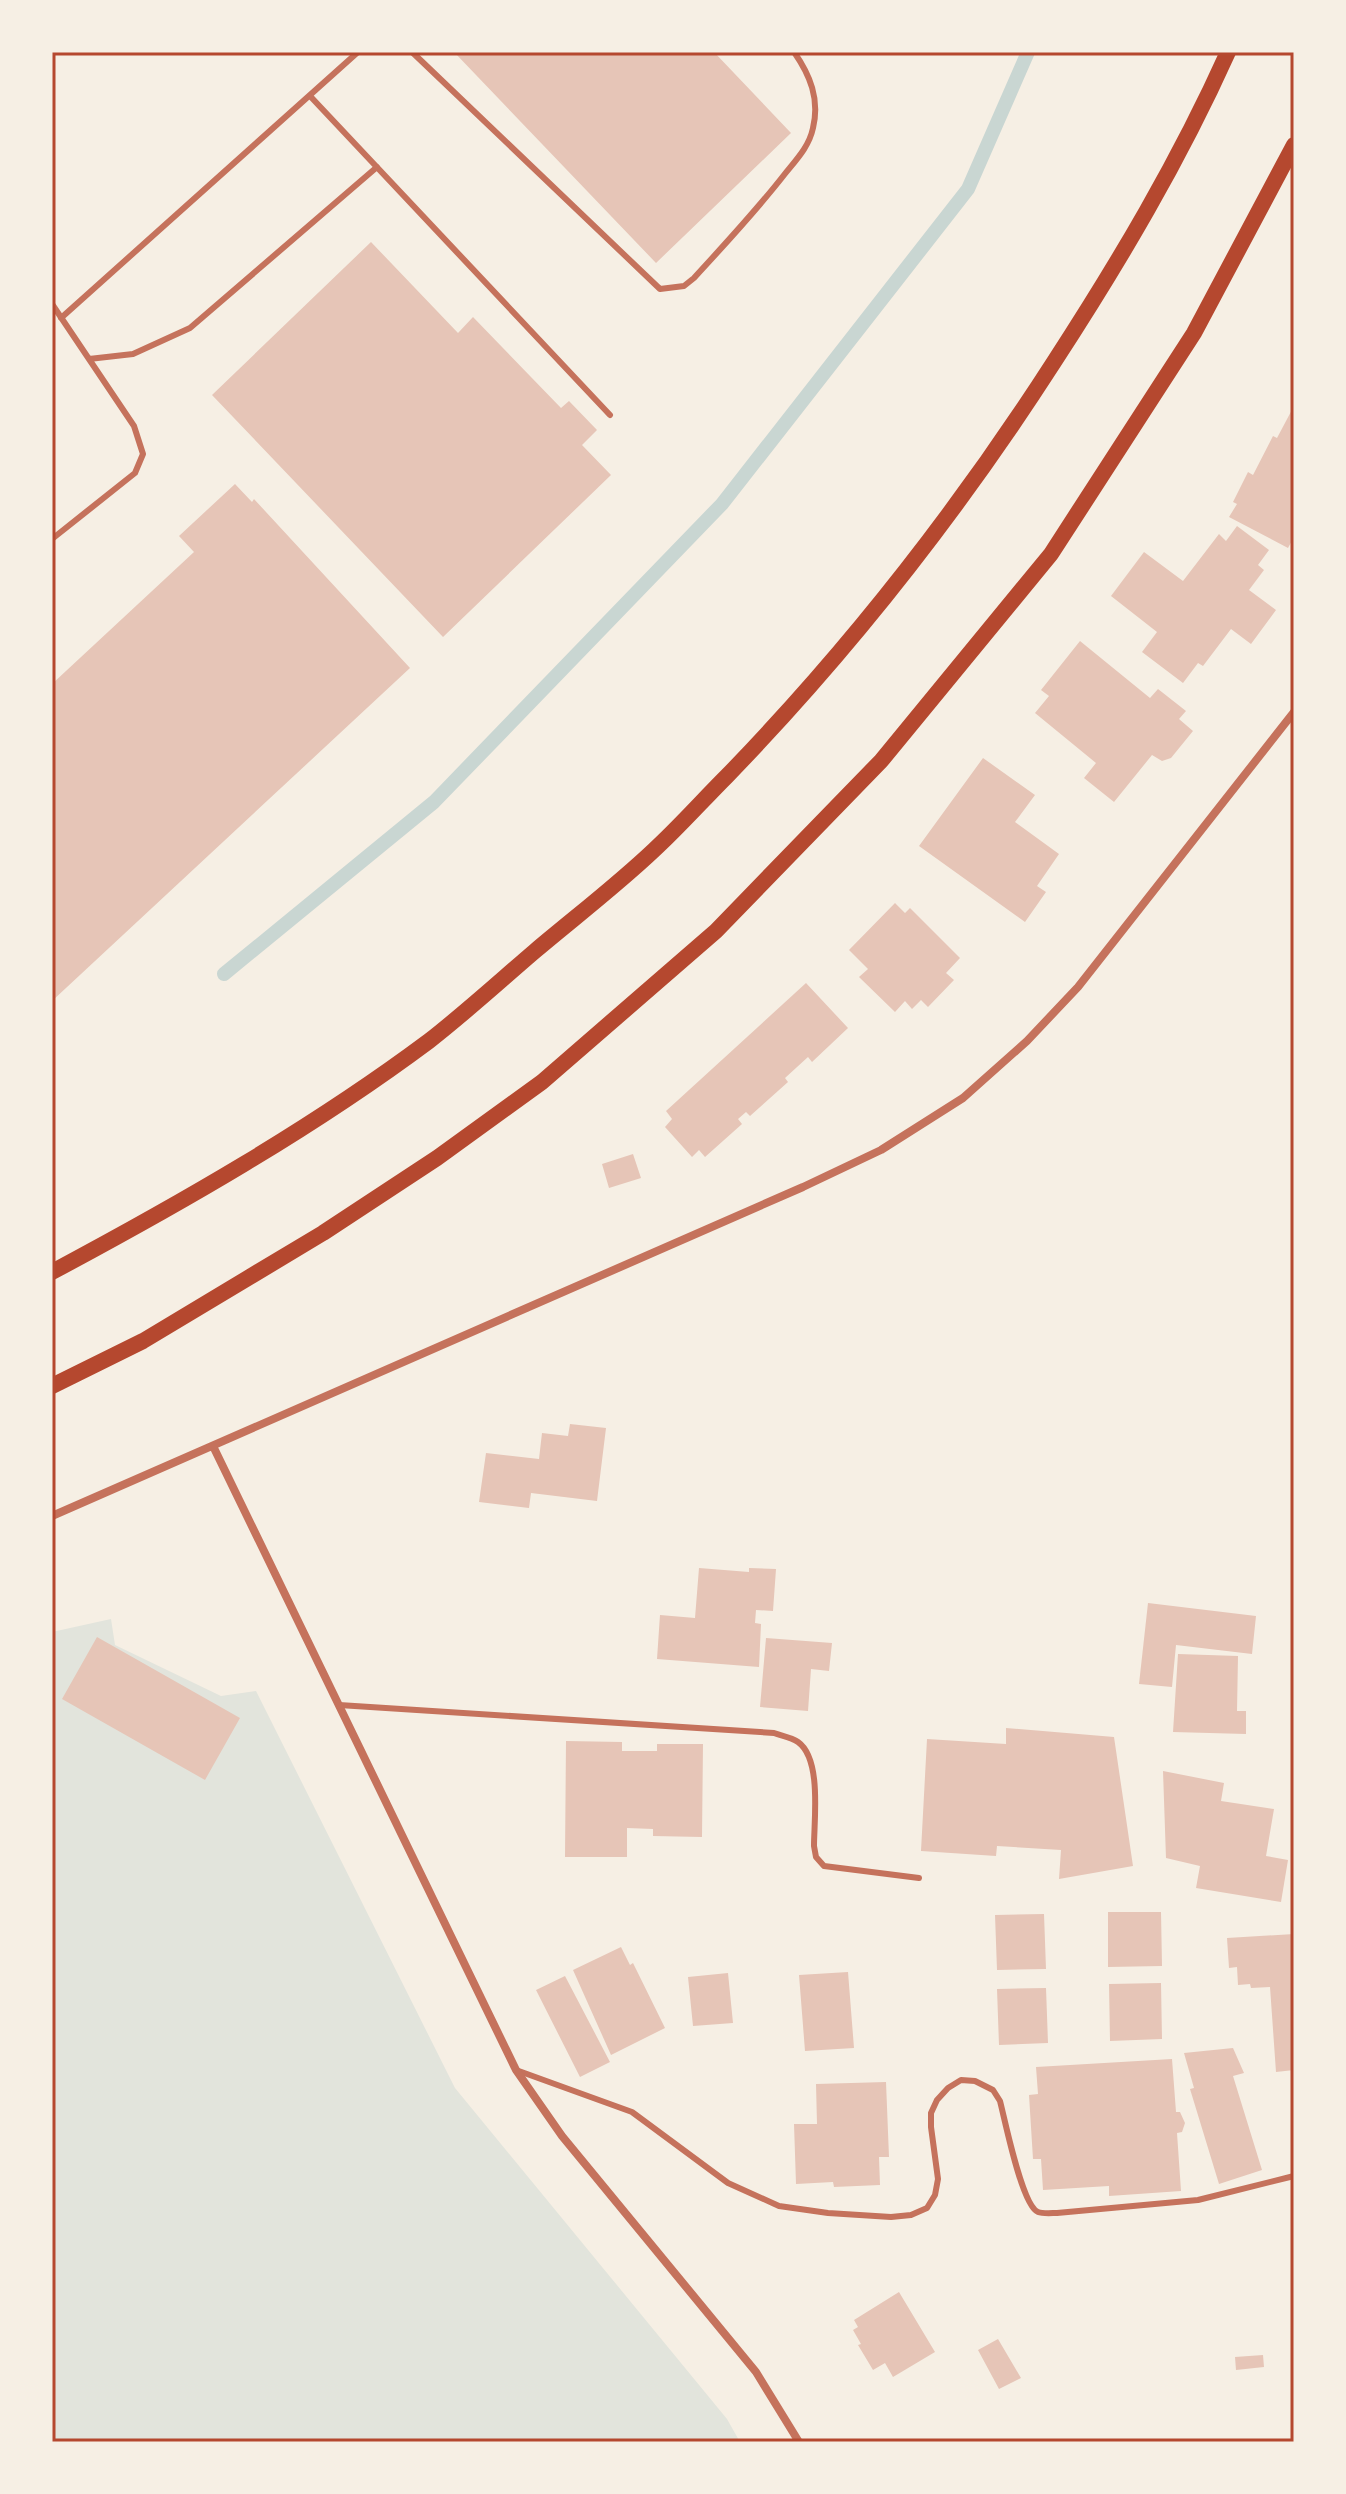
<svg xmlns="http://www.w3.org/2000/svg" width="1346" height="2494" font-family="Ubuntu,sans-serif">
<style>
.green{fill:#e2e4dc}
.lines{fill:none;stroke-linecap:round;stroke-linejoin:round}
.stream{stroke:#c9d6d2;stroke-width:14}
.building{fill:#e6c5b7}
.service{stroke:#c5725c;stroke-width:6}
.minor{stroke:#c5725c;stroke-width:8}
.secondary{stroke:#b5482f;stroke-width:16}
.neatline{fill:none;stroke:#b5482f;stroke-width:3}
</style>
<rect width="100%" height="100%" fill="#f6efe4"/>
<!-- green -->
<path class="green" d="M111,1619l4,26 106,51 35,-5 199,397 272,331 13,23h-688v-810z"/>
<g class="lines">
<!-- stream -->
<path class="stream" d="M224,974l210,-172 288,-298 246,-315 60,-137"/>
</g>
<!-- building -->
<path class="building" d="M454,52h260l77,81 -135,130z
M371,242l87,91 15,-16 88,91 8,-7 28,29 -15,15 29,30 -168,162 -231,-242z
M1294,406v131l-6,11 -59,-31 8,-13 -4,-2 15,-30 5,3 20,-39 4,2z
M235,484l17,18 2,-3 156,169 -358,333v-317l142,-132 -15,-16z
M1237,526l32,24 -11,15 6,5 -15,20 27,20 -25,34 -20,-15 -28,37 -5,-3 -15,20 -41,-31 15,-20 -46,-36 33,-44 39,29 36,-47 7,7z
M1080,641l70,57 8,-9 28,22 -7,8 14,12 -22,27 -9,3 -10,-6 -38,47 -30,-24 12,-15 -61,-50 14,-17 -8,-6z
M983,758l52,37 -20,27 44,32 -22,32 9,6 -21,30 -106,-76z
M895,903l10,10 5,-5 50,50 -14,15 8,7 -26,27 -7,-7 -9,9 -7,-8 -10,11 -36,-35 9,-8 -19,-19z
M806,983l42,45 -36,34 -4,-5 -23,21 3,4 -38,34 -4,-4 -8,7 4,5 -37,33 -6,-7 -7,7 -27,-30 7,-8 -6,-8z
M633,1154l8,24 -32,10 -7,-24z
M570,1424l36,4 -9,73 -66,-8 -2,15 -50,-6 7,-49 53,6 3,-26 26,3z
M699,1568l50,4v-4l27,1 -3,42 -17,-1 -1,13 6,1 -2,43 -102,-8 3,-44 35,3z
M1148,1603l108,13 -4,38 -76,-9 -4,42 -33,-3z
M97,1637l143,81 -35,62 -143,-81z
M766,1638l66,5 -3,28 -18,-2 -3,42 -48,-4z
M1178,1654l60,2 -1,55h9v23l-73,-2z
M1006,1728l108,9 19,129 -74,13 2,-29 -64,-4 -1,10 -75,-5 6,-112 79,5z
M566,1741l56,1v9h35v-7h46l-1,93 -49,-1v-7l-26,-1v29h-62z
M1163,1771l61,12 -3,18 53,8 -8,47 22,4 -7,42 -85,-14 4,-22 -34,-8z
M1108,1912h53l1,54 -54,1z
M1044,1914l2,55 -49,1 -2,-55z
M1294,1934v136l-18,2 -6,-85 -19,1 -1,-4 -12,1 -1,-18 -8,1 -2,-30z
M621,1947l9,18 3,-2 32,65 -54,27 -38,-85z
M848,1972l6,76 -49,3 -6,-76z
M728,1973l5,50 -40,3 -5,-49z
M565,1976l45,86 -30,15 -44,-87z
M1161,1983l1,56 -52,2 -1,-57z
M1046,1988l2,55 -49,2 -2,-56z
M1233,2048l11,25 -11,3 29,94 -43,14 -29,-95 4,-1 -10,-35z
M1172,2059l4,53h4l5,11 -3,9 -5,1 4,58 -72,5v-10l-66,4 -2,-31h-8l-4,-64 9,-1 -2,-27z
M886,2082l3,75h-10l1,28 -46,2 -1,-5 -37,2 -2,-60h23l-1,-40z
M899,2292l36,60 -42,25 -8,-14 -12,7 -15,-25 3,-1 -8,-14 5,-3 -4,-7z
M998,2339l23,39 -22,11 -21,-39z
M1263,2355l1,12 -28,3 -1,-13z"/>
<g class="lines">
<!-- service -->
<path class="service" d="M412,52l248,237 24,-3 10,-8c31,-34 62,-67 90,-103 12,-15 25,-28 29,-47 7,-29 -3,-53 -19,-76
M310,96l300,319
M52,304l82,122 9,28 -8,19 -83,66
M61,318l297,-266
M89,359l44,-5 57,-26 187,-161
M339,1705l435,28c8,3 17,4 24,9 24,17 16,78 16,104l2,11 8,9 95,12
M516,2070l116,42 96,71 51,23 49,7 63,4 20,-2 16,-7 8,-13 3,-16 -7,-52v-14l6,-13 11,-12 13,-8 14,1 18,9 7,11c5,19 22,105 38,111 5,2 14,1 19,1l141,-13 96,-24"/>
<!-- minor -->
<path class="minor" d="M213,1446l303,624 46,66 194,236 43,70
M52,1516l751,-329 78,-37 82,-52 64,-57 51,-54 216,-275"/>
<!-- secondary -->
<path class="secondary" d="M52,1272c129,-69 259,-143 377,-231 36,-28 71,-60 106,-90 39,-33 81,-65 119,-101 25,-23 48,-49 73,-74 123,-127 231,-265 327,-414 65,-100 125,-201 174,-310
M52,1386l91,-45 180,-108 114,-75 105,-76 174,-151 165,-170 170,-207 143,-221 100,-188"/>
</g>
<!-- border -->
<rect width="1346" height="2494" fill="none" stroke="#f6efe4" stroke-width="108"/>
<rect x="54" y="54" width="1238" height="2386" class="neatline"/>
</svg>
